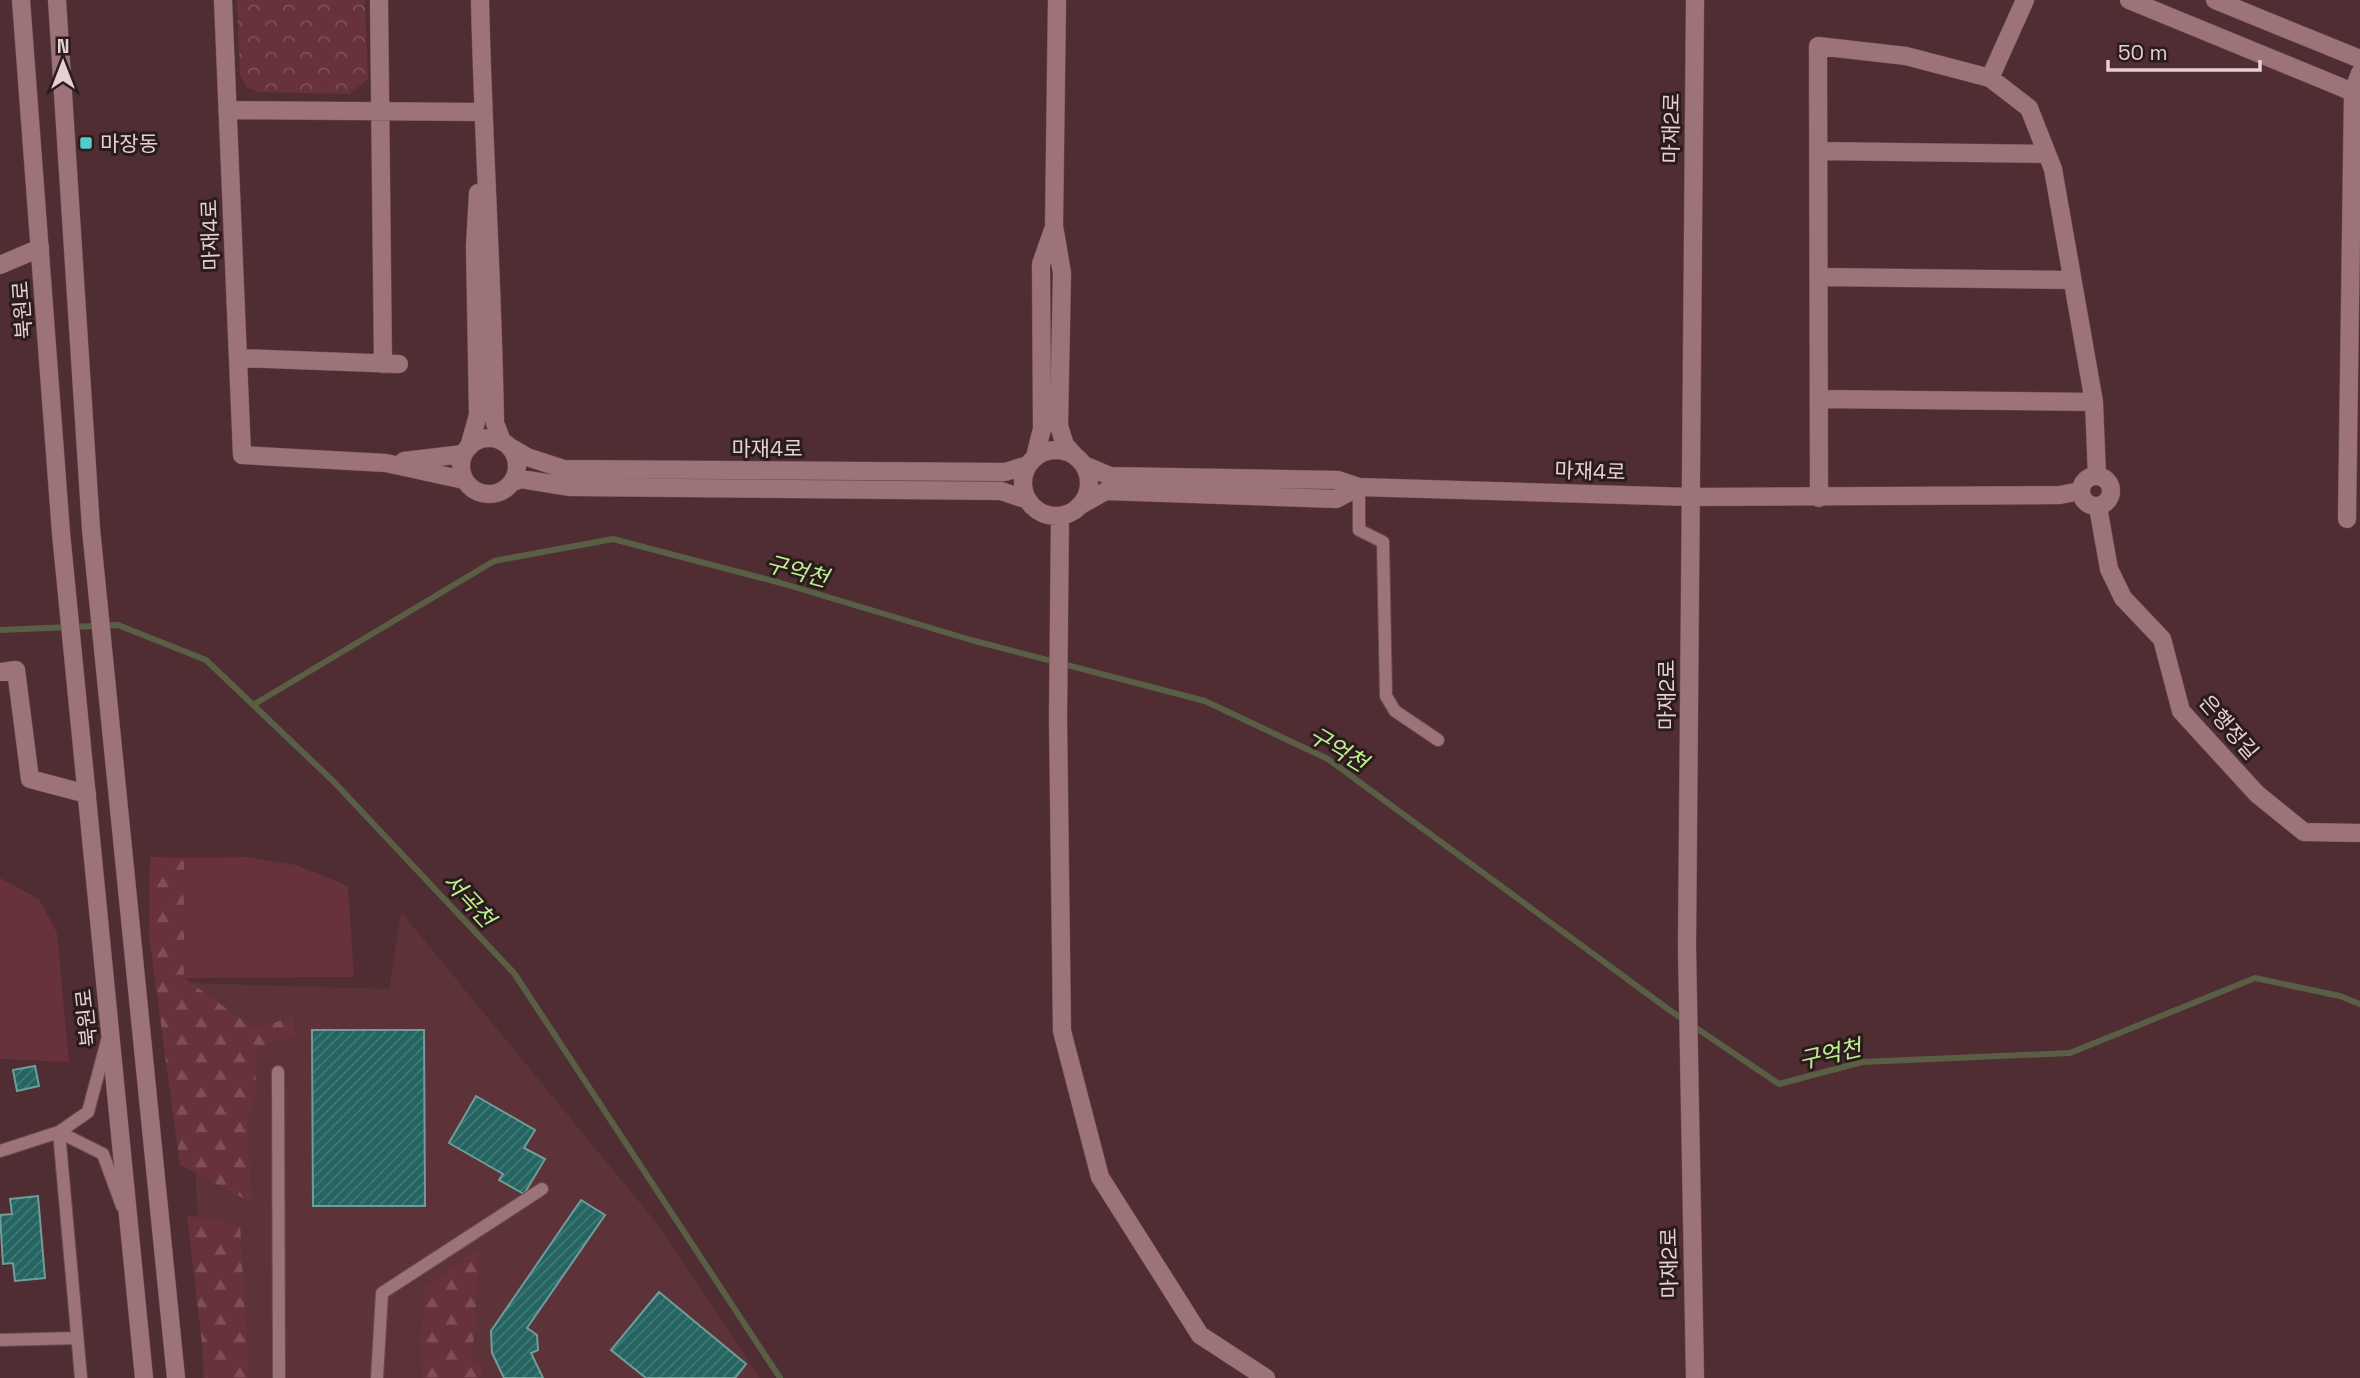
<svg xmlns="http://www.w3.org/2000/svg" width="2360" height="1378" font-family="'Space Grotesk','Noto Sans KR',sans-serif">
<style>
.built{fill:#5d3339}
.green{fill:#67323b}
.forest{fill:url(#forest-firs)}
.park{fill:url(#park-crowns)}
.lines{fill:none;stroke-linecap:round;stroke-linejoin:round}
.stream{stroke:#595f44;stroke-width:6}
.building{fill:url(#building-hatch);stroke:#6e9d9a;stroke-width:2}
.lane-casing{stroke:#694c51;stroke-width:14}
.street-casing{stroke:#694c51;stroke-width:19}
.secondary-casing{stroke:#694c51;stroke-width:19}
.lane{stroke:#9b7378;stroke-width:12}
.street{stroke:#9b7378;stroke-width:18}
.secondary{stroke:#9b7378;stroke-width:18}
.poi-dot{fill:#54cdc8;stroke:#2a1b1d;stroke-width:2.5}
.labels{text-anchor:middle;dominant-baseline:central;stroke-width:6;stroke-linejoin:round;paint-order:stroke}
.street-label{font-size:21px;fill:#e6d0d2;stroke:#2a1b1d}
.poi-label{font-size:21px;fill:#e6d0d2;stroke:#2a1b1d;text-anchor:start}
.water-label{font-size:23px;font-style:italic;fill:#bef18e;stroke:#2a1b1d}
</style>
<defs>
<pattern id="forest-firs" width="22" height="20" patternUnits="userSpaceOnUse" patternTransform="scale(1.75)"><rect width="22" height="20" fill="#67323b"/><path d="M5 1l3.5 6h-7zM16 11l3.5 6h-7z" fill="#7d4f56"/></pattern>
<pattern id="park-crowns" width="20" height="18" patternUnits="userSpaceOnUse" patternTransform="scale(1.75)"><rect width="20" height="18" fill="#67323b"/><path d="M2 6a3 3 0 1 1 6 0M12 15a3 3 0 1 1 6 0" fill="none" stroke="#7d4f56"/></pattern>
<pattern id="building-hatch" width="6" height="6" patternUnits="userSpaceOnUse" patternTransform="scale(1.75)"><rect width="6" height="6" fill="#246461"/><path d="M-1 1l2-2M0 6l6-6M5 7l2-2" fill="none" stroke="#447977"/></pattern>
</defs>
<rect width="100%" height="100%" fill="#4f2d32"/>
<!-- built -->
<path class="built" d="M401,912l258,314 101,152h-557l-14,-395 200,6z"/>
<!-- green -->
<path class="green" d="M246,857l50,8 52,21 6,91 -170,1v-120z
M0,878l39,21 18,34 12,129 -69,-3z"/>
<!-- forest -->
<path class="forest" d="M150,857l34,1v120l71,51 39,-13v19l-37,13 -3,61 -7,4 4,89 -71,-37 -31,-229z
M187,1215l53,10 9,153h-43z
M477,1250l2,13 -7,99 11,5 -2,11h-59l-1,-42 5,-49z"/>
<!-- park -->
<path class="park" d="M237,0h128l3,79 -18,15 -91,-2 -13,-5 -6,-13z"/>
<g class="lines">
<!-- stream -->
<path class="stream" d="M0,630l118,-5 88,35 128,122 180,191 266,405
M253,705l241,-144 119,-22 168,44 190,57 234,61 123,58 340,250 111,75 83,-22 208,-9 185,-75 85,18 20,8"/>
</g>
<!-- building -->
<path class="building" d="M312,1030h112l1,176h-112z
M35,1066l4,20 -22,5 -4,-21z
M476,1096l59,34 -11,18 21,11 -21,35 -25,-14 4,-6 -54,-31z
M38,1196l7,82 -30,3 -2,-18 -10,1 -3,-49 12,-1 -2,-15z
M581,1200l24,15 -78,113 10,7 1,15 -7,3 12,25h-39l-12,-25 -1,-22z
M659,1292l87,72 -11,14h-89l-35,-28z"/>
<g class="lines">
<defs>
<path id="lane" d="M1359,487v43l24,12 3,154 9,15 43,29
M278,1072l1,306
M59,1132l22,246
M59,1132l44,22 19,52
M0,1151l59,-19 29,-20 20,-75
M0,1340l77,-2
M377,1378l5,-85 160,-104"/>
<path id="street" d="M223,0l19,455 144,8 78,17
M379,0l4,364
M480,0c3,141 13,282 15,423l7,18
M1057,0l-3,226 8,47 -3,153 6,19 11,12
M1990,78l35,-78
M228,110l254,2
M1818,151l228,3
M0,265l40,-17
M1819,277l253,3
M238,358l161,6
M1819,399l275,3
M461 466a28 28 0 1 1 56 0a28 28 0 1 1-56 0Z
M469,447l9,-32 -3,-169 3,-53
M510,447l17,10 37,12 441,3 23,-7
M1023 483a33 33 0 1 1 66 0a33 33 0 1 1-66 0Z
M1035,457l7,-28 -1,-165 12,-34
M404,461l59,-7
M1084,465l26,11 228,4 21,7 332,10 369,-2 20,-4
M2081 491a15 15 0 1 1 30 0a15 15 0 1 1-30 0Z
M513,482l8,-3 49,8 431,4 27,9
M1819,498l-1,-452 88,10 84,22 39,30 24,61 41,233 3,74
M1079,506l27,-15 230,8 23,-12
M2098,507l11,62 14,29 39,41 19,72 76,83 47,38 56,1
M1060,516l-2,202 4,313 38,146 100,158 66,43
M2347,519l6,-427 7,-19
M0,672l16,-2 14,109 57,15
M1695,1378l-8,-431 8,-947"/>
<path id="secondary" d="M21,0l40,533 83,845
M57,0l34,529 85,849
M2129,0l231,95
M2215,0l145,59"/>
</defs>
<!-- lane casing -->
<use href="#lane" class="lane-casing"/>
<!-- street casing -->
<use href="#street" class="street-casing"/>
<!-- secondary casing -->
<use href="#secondary" class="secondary-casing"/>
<!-- lane -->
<use href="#lane" class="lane"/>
<!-- street -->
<use href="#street" class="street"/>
<!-- secondary -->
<use href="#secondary" class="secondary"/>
</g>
<!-- markers -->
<rect class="poi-dot" x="79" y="136" width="14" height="14" rx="3.5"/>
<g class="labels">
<!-- street labels -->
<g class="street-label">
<text transform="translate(1671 128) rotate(-89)">마재2로</text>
<text transform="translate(210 235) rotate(-92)">마재4로</text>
<text transform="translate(22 310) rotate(-94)">북원로</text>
<text x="767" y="448">마재4로</text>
<text transform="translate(1590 471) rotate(2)">마재4로</text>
<text transform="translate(1666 695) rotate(-90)">마재2로</text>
<text transform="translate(2229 727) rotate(49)">은행정길</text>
<text transform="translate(86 1018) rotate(-96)">북원로</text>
<text transform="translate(1669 1263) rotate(-91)">마재2로</text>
</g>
<!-- poi labels -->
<g class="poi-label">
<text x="100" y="143">마장동</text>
</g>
<!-- water labels -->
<g class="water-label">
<text transform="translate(797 571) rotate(15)">구억천</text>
<text transform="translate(1338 749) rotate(31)">구억천</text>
<text transform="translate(469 900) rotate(47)">서곡천</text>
<text transform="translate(1830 1054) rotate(-13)">구억천</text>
</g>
</g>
<!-- north arrow -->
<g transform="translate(63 63)" stroke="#2a1b1d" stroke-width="5" paint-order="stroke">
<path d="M0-5L12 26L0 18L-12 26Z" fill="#e6d0d2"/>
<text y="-10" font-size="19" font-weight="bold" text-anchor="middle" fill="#e6d0d2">N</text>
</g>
<!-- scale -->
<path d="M2108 60v10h152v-10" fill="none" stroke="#e6d0d2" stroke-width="3.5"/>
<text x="2118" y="60" font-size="21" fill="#e6d0d2" stroke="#2a1b1d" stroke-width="5" paint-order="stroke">50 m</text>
</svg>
